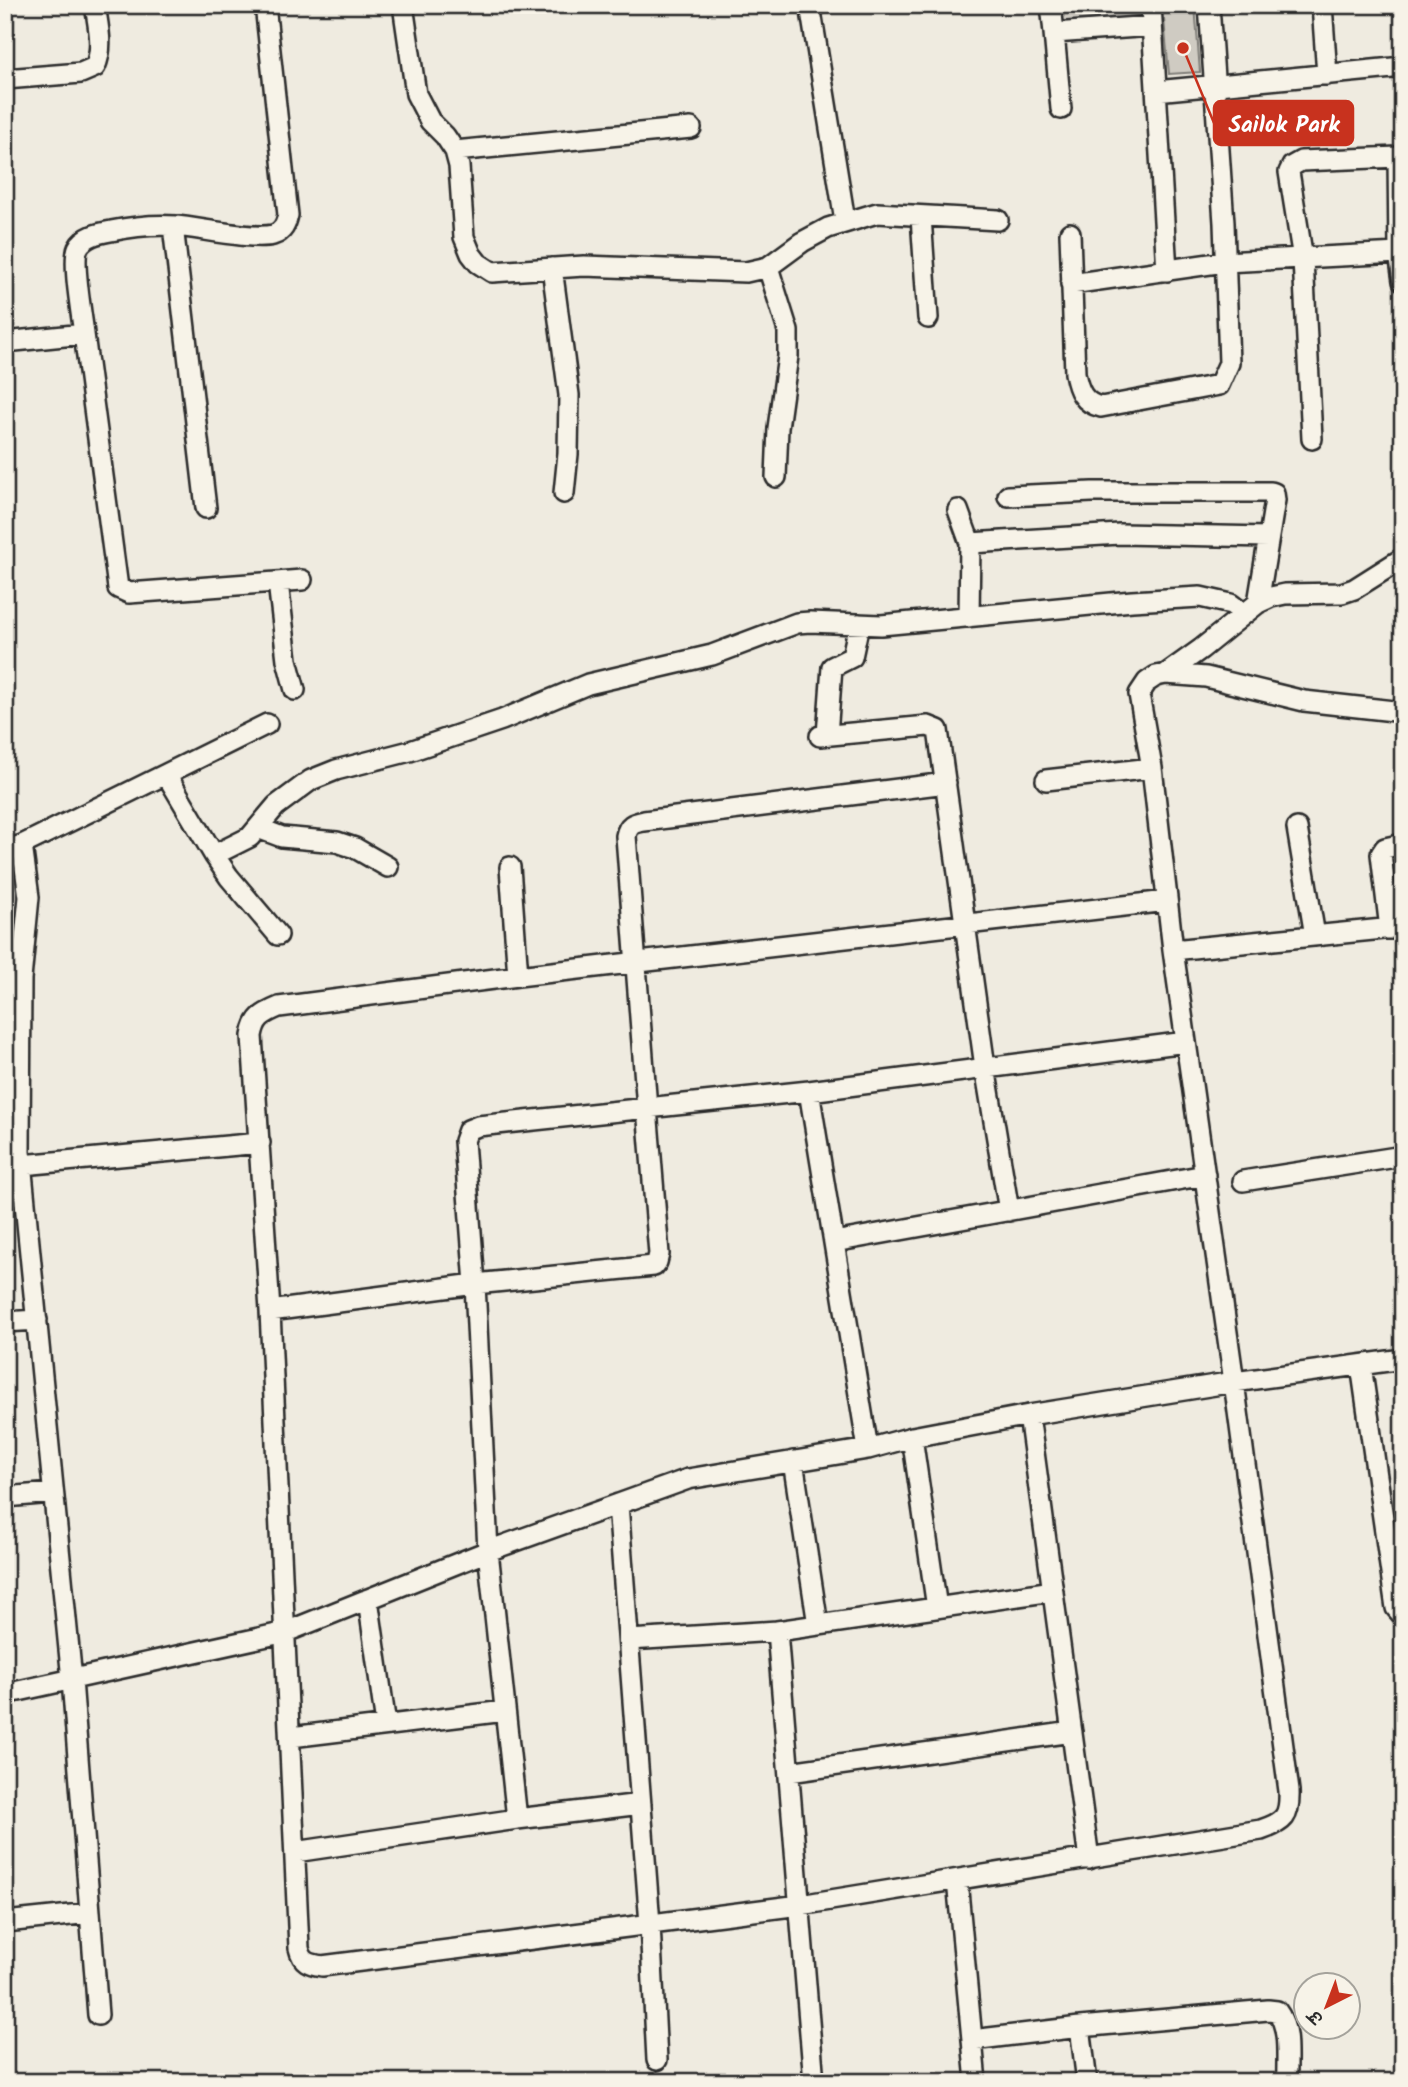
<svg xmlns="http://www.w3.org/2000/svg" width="1408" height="2087" font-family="Kalam,'Playpen Sans Deva',sans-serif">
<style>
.green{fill:#cfcbc2;stroke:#7d7b76;stroke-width:2}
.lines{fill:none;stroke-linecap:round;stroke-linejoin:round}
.minor-casing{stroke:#2b2b2b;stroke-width:24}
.minor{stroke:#f7f3e8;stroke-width:19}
.leader{fill:none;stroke:#c8321e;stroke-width:2.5}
.callout-dot{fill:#c8321e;stroke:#f7f3e8;stroke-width:2.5}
.callout{fill:#c8321e;stroke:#c8321e;stroke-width:2.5}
.callout-label{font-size:23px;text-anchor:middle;font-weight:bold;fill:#fff}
</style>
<rect width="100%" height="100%" fill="#efebe0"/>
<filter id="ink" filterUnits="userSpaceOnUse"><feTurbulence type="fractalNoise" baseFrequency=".0143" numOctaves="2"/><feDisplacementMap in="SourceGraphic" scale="14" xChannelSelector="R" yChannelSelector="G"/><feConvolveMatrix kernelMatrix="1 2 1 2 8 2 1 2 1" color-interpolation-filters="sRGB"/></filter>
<g filter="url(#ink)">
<!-- green -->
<path class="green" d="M1059,5h136l5,67 -31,2 -5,-55 -102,4z"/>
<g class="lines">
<defs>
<path id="minor" d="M403,5l13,89 14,27 15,15 10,15 4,15 5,71 7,17 7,9 14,9 92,-6 162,6 22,-5 34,-25 26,-14 49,-15 121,7
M810,5l35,216
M1051,5l3,28 98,-7
M1151,5l16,266
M1322,5l5,70
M1054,33l7,76
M5,79l76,-6 14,-6c9,-20 3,-41 0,-62
M1156,91l247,-24
M455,151l236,-23
M921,217l7,101
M173,226l33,282
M1070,233l5,140c3,17 8,30 26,34l118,-22 10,-22 -5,-140 -15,-218
M1399,253l-1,-96 5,-1
M768,267l20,64v25l-10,72 -2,49
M552,268l17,127 -1,59 -4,39
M1071,284l153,-22 175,-9 4,28
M84,334l34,254 11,5 173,-13
M5,342l79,-8c-2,-17 -12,-73 -6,-86 6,-12 21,-15 33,-17 20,-4 43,-7 65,-5 23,2 76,14 97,9 10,-3 13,-11 15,-20l-23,-210
M1312,439l-9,-180 -14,-87 3,-6 9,-5 97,-4
M1008,496l84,-4h179l3,1 1,7 -17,103
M958,510l12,33 -1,74
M970,543l150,-9 148,3
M278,582l9,78 8,30
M1166,674l35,-25 57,-46 13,-6 14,-3 57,-1 12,-4 49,-31
M827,735l5,-68 20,-10 7,-33
M820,736l108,-10 10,4 47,337 24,144
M166,774l101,-50
M1046,780l106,-12
M258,828l24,9 55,5 18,6 33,19
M1297,828l18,108
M22,845l144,-71 48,81 36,-18 26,-31 35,-26 25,-10 74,-19 92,-31 86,-36 124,-29 85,-32 13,-1 71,3 251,-24 68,-4 31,7 12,9
M5,850l17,-5 7,52 -8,82 -1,173 52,528 26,335
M214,855l15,22 49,58
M510,867l8,109
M1167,901l-649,75 -239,31c-17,7 -24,11 -27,29l18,275 29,637c3,14 10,16 23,18l478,-61 461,-75c24,-8 29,-14 28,-39l-55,-409 -61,-432 -21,-182 -13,-74 8,-12 9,-6 10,-2 40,3 98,24 99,11
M1390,929l-9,-75 4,-6 18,-4
M1173,950l230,-23
M809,1091l377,-49
M22,1165l238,-22
M1243,1181l160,-25
M834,1242l371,-67
M270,1311l205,-27 179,-18 3,-4 2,-8 -12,-146 -169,18 -10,4 -4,11 11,143 13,267 29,268
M5,1322l32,-2
M1361,1365l35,243 7,8
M1029,1415l60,444
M912,1437l25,171
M868,1449l-59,-358 -162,17 -21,-272c2,-11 7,-13 18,-15l302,-38
M793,1461l25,164
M5,1497l48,-4
M618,1504l32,420 7,136
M368,1599l18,126
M629,1640l148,-9
M5,1694l281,-62 202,-81 200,-72 180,-30 44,-12 117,-22 205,-33 169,-23
M291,1737l214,-26
M789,1772l283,-40
M295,1852l222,-33 124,-15
M957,1880l19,202
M5,1922l85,-9
M1080,2027l7,55
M972,2040l108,-13 188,-17 9,1c14,18 9,49 10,71
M814,2082l-37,-451 276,-40"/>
</defs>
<!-- minor casing -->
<use href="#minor" class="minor-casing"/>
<!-- minor -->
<use href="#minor" class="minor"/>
</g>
</g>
<!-- callouts -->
<path class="leader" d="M1183 48L1214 123"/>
<circle class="callout-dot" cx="1183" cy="48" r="7"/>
<rect class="callout" x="1214" y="101" width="139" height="44" rx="7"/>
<g class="callout-label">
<text x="1284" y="132">Sailok Park</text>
</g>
<!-- margin -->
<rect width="1408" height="2087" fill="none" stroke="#f7f3e8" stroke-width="28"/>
<rect x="14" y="14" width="1380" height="2059" fill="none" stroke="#2b2b2b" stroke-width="2.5" filter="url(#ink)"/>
<!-- north arrow -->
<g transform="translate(1327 2006) rotate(222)"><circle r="33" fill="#f7f3e8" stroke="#a5a39c" stroke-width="2"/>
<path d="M0-5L12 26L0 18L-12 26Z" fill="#c8321e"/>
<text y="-10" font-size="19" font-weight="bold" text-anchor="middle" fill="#2b2b2b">उ</text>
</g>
</svg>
